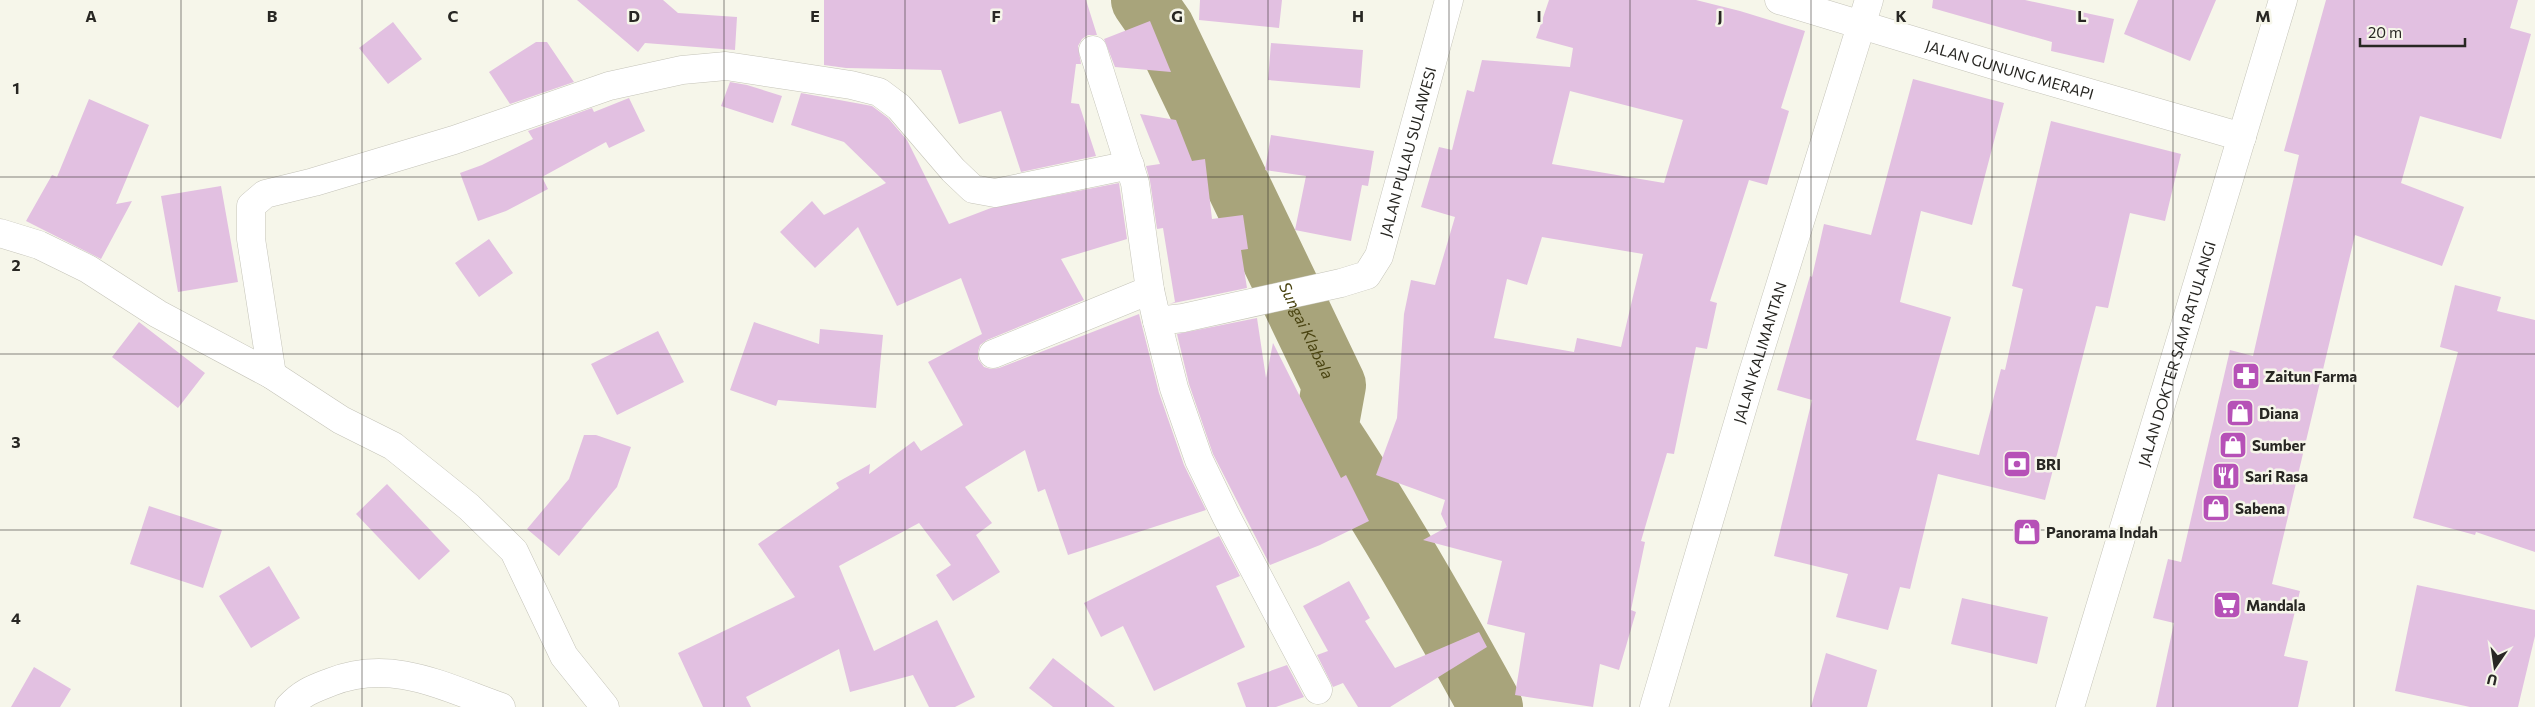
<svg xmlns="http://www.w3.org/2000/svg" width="2535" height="707" font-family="Commissioner,sans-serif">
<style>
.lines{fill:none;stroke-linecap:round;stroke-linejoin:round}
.river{stroke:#a8a47b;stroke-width:64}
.building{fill:#e2c0e1;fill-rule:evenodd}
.minor-casing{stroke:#c5c4b9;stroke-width:29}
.minor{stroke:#fff;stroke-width:28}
.grid{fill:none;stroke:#282723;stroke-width:1;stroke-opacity:0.55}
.labels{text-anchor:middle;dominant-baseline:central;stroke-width:5;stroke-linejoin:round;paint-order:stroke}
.street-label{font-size:15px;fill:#282723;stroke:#f6f6ea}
.poi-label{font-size:15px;font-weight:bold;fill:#282723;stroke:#f6f6ea;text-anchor:start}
.water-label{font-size:16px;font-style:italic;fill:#4a4411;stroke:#f6f6ea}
.grid-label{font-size:16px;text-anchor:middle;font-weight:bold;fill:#282723;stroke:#f6f6ea;stroke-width:5;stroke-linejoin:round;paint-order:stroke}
</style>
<rect width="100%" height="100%" fill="#f6f6ea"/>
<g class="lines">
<!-- river -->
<path class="river" id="s1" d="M1143,0l20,29 171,356 -8,44c60,90 113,183 165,278"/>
</g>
<!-- building -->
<path class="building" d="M577,0h86l15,13 59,4 -2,33 -90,-7 -7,9z
M824,0h262l11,35h-9l-6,4 -4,7 3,18h-5l-5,39 8,1 17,52 -75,16 -20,-61 -42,13 -18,-54 -95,-2 -22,-3z
M1200,0h82l-3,28 -80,-8z
M1549,0h147l44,11 65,20 -24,77 8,3 -22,74 -18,-5 -39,121 7,2 -10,46 -11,-2 -22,107 -7,-1 -26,88 4,1 -14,68 5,2 -17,58 -19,-6 -7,43 -78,-12 10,-62 -38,-9 15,-63 -79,-21 24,-13 -6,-13 4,-14 -69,-25 21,-57 7,-104 7,-34 24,5 20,-68 -34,-10 18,-60 13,3 15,-60 7,2 8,-32 88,7 3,-19 -37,-10zM1570,91l113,29 -19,63 -112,-19zM1542,237l101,17 -22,93 -44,-9 -3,14 -80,-14 13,-59 20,6z
M1933,0h92l89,19 -10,44 -53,-12 1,-9 -120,-34z
M2138,0h78l-26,61 -66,-27z
M2326,0h192l-8,28 21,6 -30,105 -81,-23 -19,67 63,24 -22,59 -87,-31 -83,349 28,7 -16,65 24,5 -10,46h-142l18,-84 -21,-5 15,-59 13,3 49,-212 23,6 46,-201 -15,-4z
M1150,21l21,51 -56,-5 -11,-28z
M393,22l29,37 -34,25 -29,-36z
M536,42h11l27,40 -64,22 -21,-32z
M1271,43l92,7 -3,38 -92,-8z
M1913,79l91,24 -32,122 -51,-14 -21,91 51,15 -35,123 63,15 22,-86 4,1 18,-81 -11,-3 39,-165 130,33 -16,67 -35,-8 -22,95 -12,-2 -51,194 -107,-26 -28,115 -10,-2 -12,43 -52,-13 12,-43 -74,-18 38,-156 -35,-10 33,-114 2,1 12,-53 47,11z
M730,82l17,3 35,11 -9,27 -52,-17z
M801,93l71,13 16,12 19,22 42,84 42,-16 128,-25 8,56 -66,20 23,41 -97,40 -7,5 -2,7v7l6,8 7,2 8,-1 140,-54 20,79 25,72 22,45 -138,45 -23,-66 -7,3 -13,-42 -60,37 27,36 -16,12 24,37 -47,29 -17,-26 15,-10 -32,-42 -80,43 35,85 63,-31 38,77 -20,10h-26l-16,-32 -63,17 -11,-43 -93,48 5,10h-48l-25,-54 117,-56 -37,-53 81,-56 -3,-5 34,-19 -1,10 45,-33 7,10 42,-26 -35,-63 54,-28 -21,-56 -64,28 -39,-79 -43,41 -35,-36 32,-31 12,14 62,-32 -42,-41 -53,-17z
M629,98l16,33 -36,17 -3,-6 -64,35 6,12 -42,22 -28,10 -18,-48 22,-8 51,-26 -5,-8 64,-23 2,4z
M89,99l60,26 -33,79 16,-3 -31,58 -75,-38 26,-46 5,2z
M1140,114l36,6 16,41 13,-2 7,60 31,-4 5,34 -7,1 6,38 -78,16 6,-2 -12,-74 -6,1 -7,-48 -4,-15 14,-2z
M1271,135l103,16 -6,35 -6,-1 -11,56 -56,-11 11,-54 -41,-6z
M221,186l17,96 -60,10 -17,-96z
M489,239l24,34 -34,24 -24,-34z
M2455,285l46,12 -4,14 38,9v232l-59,-20 -1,3 -62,-17 45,-166 -18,-5z
M1257,318l9,60 7,-35 68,135 5,-3 23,46 -49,24 -50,20 -57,-111 -24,-70 -12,-50z
M139,322l66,51 -27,35 -66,-51z
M754,322l65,22 1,-15 63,6 -7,73 -98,-8 -2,6 -46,-16z
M658,331l26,51 -67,33 -26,-51z
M584,435h12l35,12 -14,40 -58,69 -32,-27 42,-50z
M387,484l63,67 -31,29 -63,-66z
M149,506l73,24 -19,58 -73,-24z
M1219,536l21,40 -24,10 29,61 -91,44 -31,-65 -22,11 -17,-34z
M269,566l31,52 -49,30 -32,-52z
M1349,581l21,37 -5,3 30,47 84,-36 8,15 -97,60h-32l-15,-24 -10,4 -16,-32 11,-4 -25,-45z
M2417,585l118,25v26l-17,71h-48l-75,-16z
M1962,598l86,19 -11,47 -86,-20z
M1826,653l51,17 -10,37h-56z
M1053,658l62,49h-62l-24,-19z
M1287,665l17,32 -28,10h-30l-9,-24z
M34,667l37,22 -11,18h-49z"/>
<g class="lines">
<defs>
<g id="minor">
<path id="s2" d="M1779,0l228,69 235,68"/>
<path id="s3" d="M1093,50l42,133 15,107 7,31 26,-3 158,-35 26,-8 12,-19 70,-256"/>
<path d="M0,233l39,12 49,24 70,45 114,61 69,45 52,26 76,61 45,44 50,105 41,51"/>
<path d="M1157,321l17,67 25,72 27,56 92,174"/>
<path d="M993,354l157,-64"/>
<path d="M272,375l-21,-136v-33l14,-12 49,-12 140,-42 155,-54 73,-16 44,-4 125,19 28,7 20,15 54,63 20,19 22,4 135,-28"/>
<path d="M289,707c14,-15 24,-18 42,-25 61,-24 113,5 170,25"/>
<path id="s4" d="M1654,707l97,-328 118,-379"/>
<path id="s5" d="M2070,707l213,-707"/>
</g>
</defs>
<!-- minor casing -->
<use href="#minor" class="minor-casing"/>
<!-- minor -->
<use href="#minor" class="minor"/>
</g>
<!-- grid -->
<path class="grid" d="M181,0v707M362,0v707M543,0v707M724,0v707M905,0v707M1086,0v707M1268,0v707M1449,0v707M1630,0v707M1811,0v707M1992,0v707M2173,0v707M2354,0v707M0,177h2535M0,354h2535M0,530h2535"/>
<!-- icons -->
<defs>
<symbol id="pharmacy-square" viewBox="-11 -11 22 22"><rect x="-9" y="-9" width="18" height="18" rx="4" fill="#b651b7" stroke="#f6f6ea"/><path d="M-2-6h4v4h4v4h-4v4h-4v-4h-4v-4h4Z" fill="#fff"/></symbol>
<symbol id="shop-square" viewBox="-11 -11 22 22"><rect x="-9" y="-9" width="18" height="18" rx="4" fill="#b651b7" stroke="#f6f6ea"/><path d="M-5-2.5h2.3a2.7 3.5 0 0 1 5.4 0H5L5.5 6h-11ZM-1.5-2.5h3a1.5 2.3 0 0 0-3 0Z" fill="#fff"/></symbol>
<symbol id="bank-square" viewBox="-11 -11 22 22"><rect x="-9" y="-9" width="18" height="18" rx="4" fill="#b651b7" stroke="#f6f6ea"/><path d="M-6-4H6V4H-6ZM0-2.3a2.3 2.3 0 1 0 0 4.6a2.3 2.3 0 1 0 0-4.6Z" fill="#fff"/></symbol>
<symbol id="restaurant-square" viewBox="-11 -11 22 22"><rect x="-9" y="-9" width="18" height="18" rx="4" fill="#b651b7" stroke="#f6f6ea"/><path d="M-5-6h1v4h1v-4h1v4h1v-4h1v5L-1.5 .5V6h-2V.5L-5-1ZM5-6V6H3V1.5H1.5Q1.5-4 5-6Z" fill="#fff"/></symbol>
<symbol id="supermarket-square" viewBox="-11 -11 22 22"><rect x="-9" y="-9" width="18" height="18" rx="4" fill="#b651b7" stroke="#f6f6ea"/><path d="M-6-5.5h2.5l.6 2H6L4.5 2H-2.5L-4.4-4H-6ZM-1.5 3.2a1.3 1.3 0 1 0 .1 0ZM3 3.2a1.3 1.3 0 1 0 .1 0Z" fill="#fff"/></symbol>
</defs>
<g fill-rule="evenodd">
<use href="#pharmacy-square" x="2230" y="360" width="32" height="32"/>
<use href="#shop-square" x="2224" y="397" width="32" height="32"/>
<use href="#shop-square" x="2217" y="429" width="32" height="32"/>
<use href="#bank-square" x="2001" y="448" width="32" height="32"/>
<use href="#restaurant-square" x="2210" y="460" width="32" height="32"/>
<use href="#shop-square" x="2200" y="492" width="32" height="32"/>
<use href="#shop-square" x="2011" y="516" width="32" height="32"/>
<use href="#supermarket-square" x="2211" y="589" width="32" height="32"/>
</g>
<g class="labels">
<!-- street labels -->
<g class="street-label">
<text stroke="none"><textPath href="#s2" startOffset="241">JALAN GUNUNG MERAPI</textPath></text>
<text stroke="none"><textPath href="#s3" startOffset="625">JALAN PULAU SULAWESI</textPath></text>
<text stroke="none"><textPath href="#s4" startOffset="370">JALAN KALIMANTAN</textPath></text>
<text stroke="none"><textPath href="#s5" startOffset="369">JALAN DOKTER SAM RATULANGI</textPath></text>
</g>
<!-- poi labels -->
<g class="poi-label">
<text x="2265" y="376">Zaitun Farma</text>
<text x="2259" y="413">Diana</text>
<text x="2252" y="445">Sumber</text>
<text x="2036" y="464">BRI</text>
<text x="2245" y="476">Sari Rasa</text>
<text x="2235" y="508">Sabena</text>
<text x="2046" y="532">Panorama Indah</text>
<text x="2246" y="605">Mandala</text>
</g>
<!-- water labels -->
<g class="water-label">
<text stroke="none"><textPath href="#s1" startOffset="369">Sungai Klabala</textPath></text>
</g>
</g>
<g class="grid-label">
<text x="91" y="22">A</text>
<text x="272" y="22">B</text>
<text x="453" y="22">C</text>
<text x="634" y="22">D</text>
<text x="815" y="22">E</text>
<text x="996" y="22">F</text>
<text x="1177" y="22">G</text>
<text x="1358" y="22">H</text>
<text x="1539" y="22">I</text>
<text x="1720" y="22">J</text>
<text x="1901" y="22">K</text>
<text x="2082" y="22">L</text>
<text x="2263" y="22">M</text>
<text x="16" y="94">1</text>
<text x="16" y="271">2</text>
<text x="16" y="448">3</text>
<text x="16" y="624">4</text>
</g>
<!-- north arrow -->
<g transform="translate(2495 667) rotate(193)" stroke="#f6f6ea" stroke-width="4" paint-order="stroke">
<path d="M0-4L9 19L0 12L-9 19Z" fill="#282723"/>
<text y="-8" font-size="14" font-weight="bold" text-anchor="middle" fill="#282723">U</text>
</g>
<!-- scale -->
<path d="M2360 38v8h105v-8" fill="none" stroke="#282723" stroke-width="2.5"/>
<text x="2368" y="38" font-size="15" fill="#282723" stroke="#f6f6ea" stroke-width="4" paint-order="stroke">20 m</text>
</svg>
